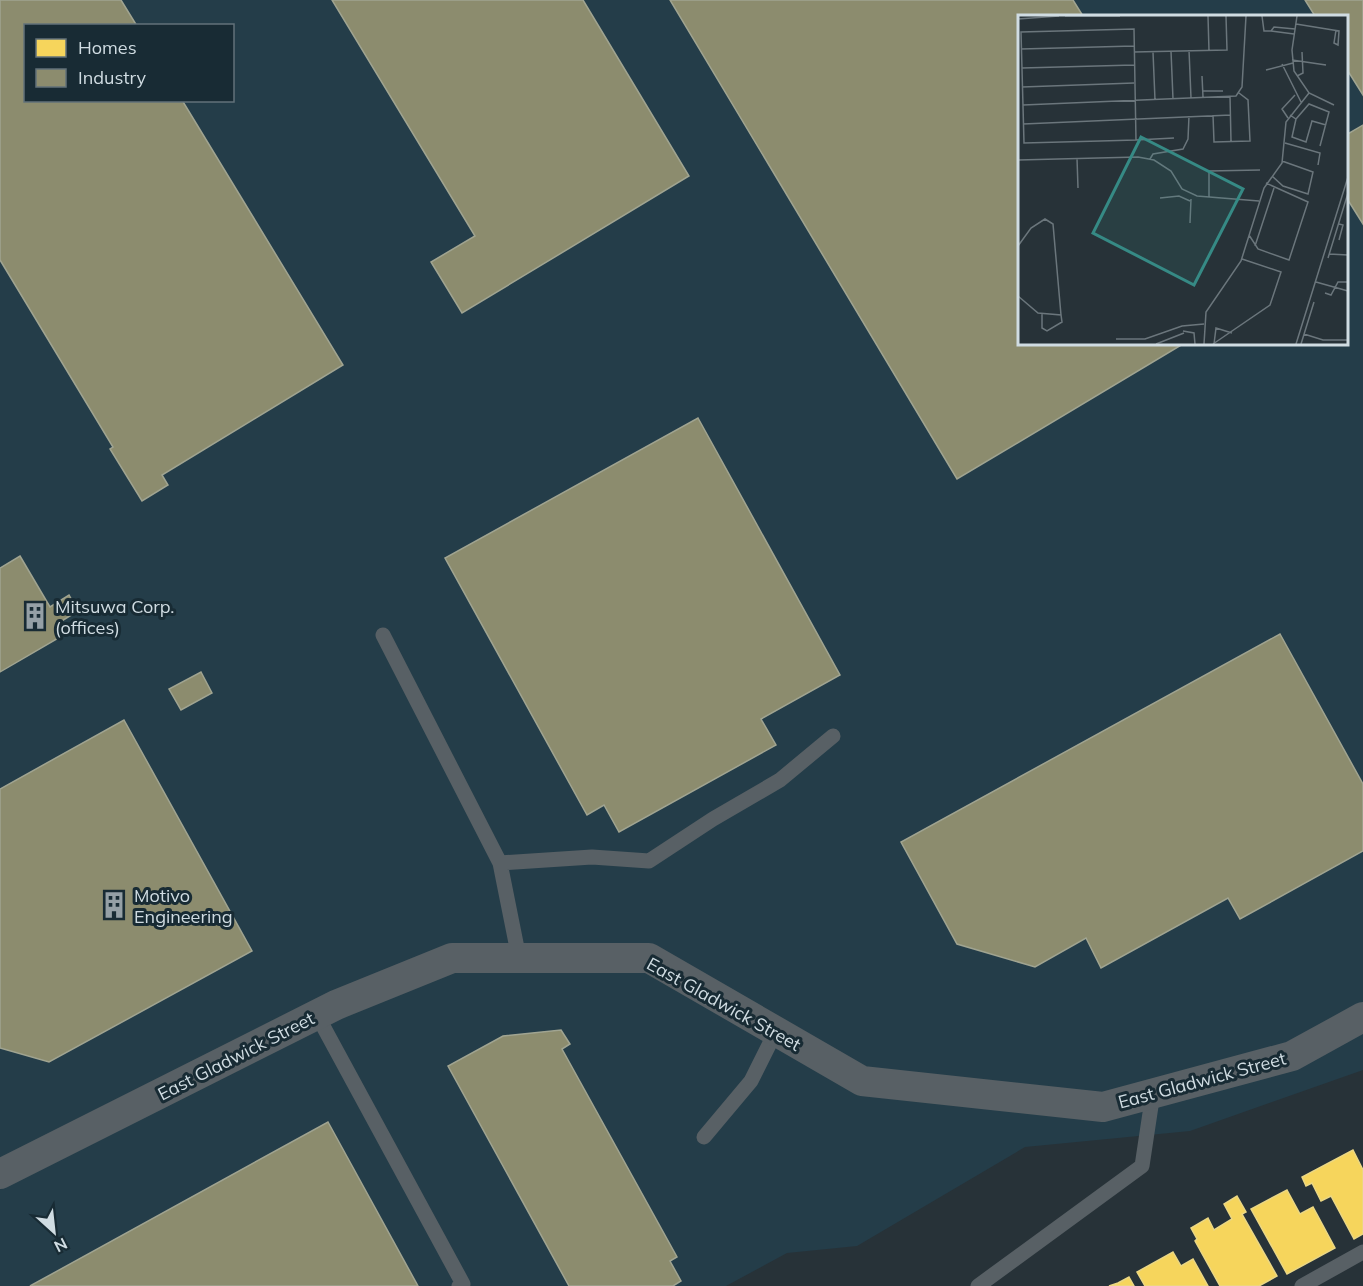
<svg xmlns="http://www.w3.org/2000/svg" width="1363" height="1286" font-family="Mulish,sans-serif">
<style>
.built{fill:#243d49;fill-rule:evenodd}
.homes{fill:#f6d55c;stroke:#ebd784;stroke-width:1.5}
.industry{fill:#8c8c6e;stroke:#a0a491;stroke-width:1.5}
.lines{fill:none;stroke-linecap:round;stroke-linejoin:round}
.service{stroke:#586065;stroke-width:15}
.minor{stroke:#586065;stroke-width:30}
.labels{text-anchor:middle;dominant-baseline:central;stroke-width:6;stroke-linejoin:round;paint-order:stroke}
.poi-label{font-size:18px;fill:#d0dce2;stroke:#182b34;text-anchor:start}
.street-label{font-size:18px;fill:#d0dce2;stroke:#182b34}
.inset-road{fill:none;stroke:#6b767c;stroke-width:1.5}
.view{fill:#368a85;fill-opacity:0.15;stroke:#368a85;stroke-width:3}
.inset-edge{fill:none;stroke:#d0dce2;stroke-width:3}
</style>
<rect width="100%" height="100%" fill="#273238"/>
<!-- built -->
<path class="built" d="M0,0h1363v1070l-173,61 -165,16 -168,99 -70,7 -61,33h-726zM1020,16h326v328h-326zM26,26h206v74h-206z"/>
<!-- homes -->
<path class="homes" d="M1353,1150l10,20v64l-9,5 -23,-43 -10,5 -9,-18 -6,3 -4,-9z
M1287,1190l13,24 13,-7 22,41 -48,26 -36,-65z
M1237,1196l9,16 -4,2 35,62 -18,10h-39l-25,-45 2,-2 -6,-11 17,-10 6,12 18,-11 -8,-15z
M1173,1252l8,14 12,-7 15,27h-63l-8,-14z
M1129,1277l5,9h-25l9,-3z"/>
<!-- industry -->
<path class="industry" d="M0,0h121l16,26h-111v74h156l161,265 -181,110 6,10 -26,16 -32,-52 3,-2 -113,-187z
M332,0h251l106,176 -227,137 -31,-51 44,-26z
M670,0h403l10,16h-63v328h163l-226,135z
M1305,0h58v95l-17,-27v-52h-31z
M1363,125v99l-17,-27v-62z
M698,418l142,257 -79,44 15,26 -157,87 -15,-27 -17,10 -142,-257z
M20,556l30,51 19,-12 9,16 -18,11 7,11 -67,39v-104z
M1280,634l83,150v67l-123,68 -12,-21 -127,70 -15,-30 -51,29 -78,-23 -56,-102z
M201,672l11,21 -31,17 -12,-21z
M124,720l128,231 -203,111 -49,-14v-259z
M561,1030l9,14 -8,5 115,208 -7,4 11,20 -8,5h-104l-121,-220 55,-30z
M328,1122l90,164h-388z"/>
<g class="lines">
<!-- service -->
<path class="service" d="M383,635l117,228 19,95
M500,863l92,-6 57,4 64,-42 67,-39 53,-44
M317,1015l146,269 -4,2
M704,1137l47,-56 25,-50
M978,1286l164,-120 11,-73
M1302,1286l61,-34"/>
<!-- minor -->
<path class="minor" d="M0,1174l336,-169 116,-47h197l213,123 241,26 189,-51 71,-39"/>
</g>
<!-- icons -->
<defs>
<symbol id="building-bare" viewBox="-9 -9 18 18"><path d="M-4-6H4V6H1V3H-1V6H-4ZM-2.5-4.3h1.7v1.8h-1.7ZM.8-4.3h1.7v1.8H.8ZM-2.5-1h1.7V.8h-1.7ZM.8-1h1.7V.8H.8Z" fill="#95a0a6" stroke="#182b34" stroke-width="2.5" paint-order="stroke"/></symbol>
</defs>
<g fill-rule="evenodd">
<use href="#building-bare" x="16" y="597" width="38" height="38"/>
<use href="#building-bare" x="95" y="886" width="38" height="38"/>
</g>
<g class="labels">
<!-- poi labels -->
<g class="poi-label">
<text x="55" y="606">Mitsuwa Corp.<tspan x="55" dy="21">(offices)</tspan></text>
<text x="134" y="895">Motivo<tspan x="134" dy="21">Engineering</tspan></text>
</g>
<!-- street labels -->
<g class="street-label">
<text transform="translate(724 1004) rotate(29)">East Gladwick Street</text>
<text transform="translate(236 1056) rotate(-27)">East Gladwick Street</text>
<text transform="translate(1202 1080) rotate(-15)">East Gladwick Street</text>
</g>
</g>
<!-- overview -->
<g transform="translate(1018 15)">
<rect width="330" height="330" fill="#273238"/>
<path class="inset-road" d="M47,1h55M190,1l1,35M244,1l2,15h7l3,-4 21,2M279,1l-5,34 2,21 15,22 25,12M0,4l41,-3M278,9l37,6 6,1 -1,14 -4,-2 2,-13M253,16l23,3M3,34l113,-3M171,35l2,48M153,36l2,48M116,37l93,-2 -1,-34M135,37l2,48M274,45l34,5M264,49l19,38M4,53l112,-3M248,55l27,-7M184,61l1,21M279,61l6,-3 -1,-21M4,72l112,-4M185,76h20M212,81l1,45M5,90l213,-9 6,-9 4,-71M195,100l1,27 36,-1 -2,-41 -9,-7M272,100l6,4 13,-15 20,8 -9,34M270,103l-6,-9 13,-14M278,104l-4,18 14,5 6,-21 14,4M5,109l208,-9M118,125l-2,-111 -113,3 3,111 76,-2 36,-1 38,-2M267,128l35,10 -2,12M59,143l1,30M132,144l3,-5 30,-5 5,-10 1,-23M0,145l120,-3 16,3 17,11 11,18 15,7 62,5M254,161l11,10 25,8 5,-22 -31,-11M191,182v-26l51,-1M142,183l19,-2 11,5M172,208l1,-24M321,209l4,1 -4,15M231,220l9,14 31,11 19,-58 -42,-19M0,231l13,-18 14,-9 8,5 8,91M237,231l19,-58M311,239l19,1M310,243l20,-65M298,267l32,9M307,278l6,2 7,-13h10M0,281l20,17 23,2 1,7 -15,9 -5,-3v-14M165,316l11,2 1,11M286,319l19,6h25M98,324h29l37,-13 22,-2M138,329l28,-11M186,329l2,-32 35,-51 23,-73 18,-25 4,-41 23,-29M195,329l57,-39 11,-33 -39,-13M196,329l2,-16 16,5M278,329l52,-167M283,329l13,-42"/>
<path class="view" d="M123,122l102,52 -49,96 -101,-52z"/>
<rect width="330" height="330" class="inset-edge"/>
</g>
<!-- legend -->
<rect x="24" y="24" width="210" height="78" fill="#182b34" stroke="#62727a" stroke-width="1.5"/>
<rect x="36" y="39" width="30" height="18" fill="#f6d55c" stroke="#62727a" stroke-width="1.5"/>
<text x="78" y="54" font-size="18" fill="#d0dce2">Homes</text>
<rect x="36" y="69" width="30" height="18" fill="#8c8c6e" stroke="#62727a" stroke-width="1.5"/>
<text x="78" y="84" font-size="18" fill="#d0dce2">Industry</text>
<!-- north arrow -->
<g transform="translate(54 1232) rotate(153)" stroke="#182b34" stroke-width="4.5" paint-order="stroke">
<path d="M0-4.5L10 22L0 15L-10 22Z" fill="#d0dce2"/>
<text y="-9" font-size="16" font-weight="bold" text-anchor="middle" fill="#d0dce2">N</text>
</g>
</svg>
